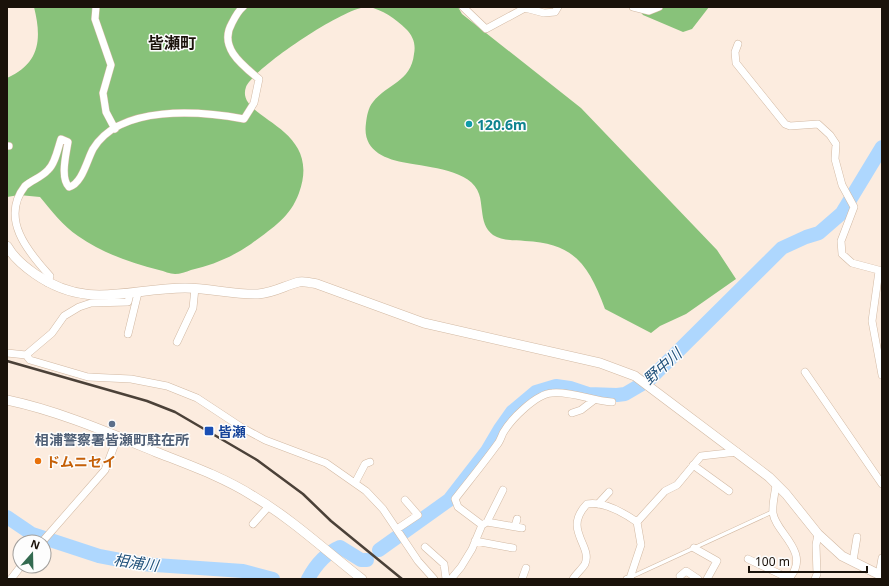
<svg xmlns="http://www.w3.org/2000/svg" width="889" height="586" font-family="'Noto Sans','Noto Sans JP',sans-serif">
<style>
.forest{fill:#88c27a}
.lines{fill:none;stroke-linecap:round;stroke-linejoin:round}
.river{stroke:#aed7fe;stroke-width:14}
.service-casing{stroke:#d2b9a3;stroke-width:4.5}
.minor-casing{stroke:#d2b9a3;stroke-width:8}
.tertiary-casing{stroke:#d2b9a3;stroke-width:10}
.service{stroke:#fff;stroke-width:3.5}
.minor{stroke:#fff;stroke-width:7}
.tertiary{stroke:#fff;stroke-width:9}
.rail{stroke:#4b4138;stroke-width:2.5}
.culture-dot{fill:#0f9aa8;stroke:#fdfdfd;stroke-width:1.5}
.service-dot{fill:#5c6f8a;stroke:#fdfdfd;stroke-width:1.5}
.transit-dot{fill:#1a4fb4;stroke:#fdfdfd;stroke-width:1.5}
.food-dot{fill:#e8710a;stroke:#fdfdfd;stroke-width:1.5}
.labels{text-anchor:middle;dominant-baseline:central;stroke-width:3;stroke-linejoin:round;paint-order:stroke}
.culture-label{font-size:14px;font-weight:bold;fill:#0d838f;stroke:#fdfdfd;text-anchor:start}
.transit-label{font-size:14px;font-weight:bold;fill:#164399;stroke:#fdfdfd;text-anchor:start}
.service-label{font-size:14px;font-weight:bold;fill:#4e5e75;stroke:#fdfdfd}
.food-label{font-size:14px;font-weight:bold;fill:#c56008;stroke:#fdfdfd;text-anchor:start}
.water-label{font-size:15px;font-style:italic;fill:#20517b;stroke:#fdfdfd}
.quarter-label{font-size:16px;font-weight:bold;fill:#1a120a;stroke:#fdfdfd}
</style>
<rect width="100%" height="100%" fill="#fcecdf"/>
<!-- forest -->
<path class="forest" d="M34,7h424l4,7 119,94 136,142 19,29 -50,35 -26,12 -9,7 -46,-24c-16,-43 -30,-66 -80,-68 -11,-1 -23,0 -32,-6 -8,-6 -10,-15 -11,-24 -1,-6 -1,-12 -3,-17 -7,-24 -51,-27 -72,-31 -23,-4 -45,-13 -41,-40 1,-7 2,-15 7,-21 14,-18 38,-20 41,-48 2,-10 -1,-18 -8,-25 -10,-10 -24,-20 -38,-22 -19,-3 -115,61 -122,80 -12,33 78,37 53,106 -9,25 -28,36 -48,51 -19,13 -38,21 -60,26 -5,2 -11,4 -16,4 -5,0 -11,-3 -16,-4 -28,-7 -57,-17 -81,-34 -15,-10 -27,-26 -38,-39l-21,-2 -12,2v-119c33,-15 35,-39 27,-71z
M637,7h72l-17,22 -9,3 -40,-17z"/>
<g class="lines">
<!-- river -->
<path class="river" d="M7,517l25,17 67,22 42,8 102,7 30,8
M379,550l70,-50 38,-49 13,-22 12,-17 24,-20 20,-6 14,2 18,6 29,1 8,-1 24,-14 133,-132 24,-11 13,-4 23,-20 40,-66
M308,579c7,-13 18,-26 32,-32l21,13h6"/>
<defs>
<path id="service" d="M631,577l141,-65"/>
<path id="minor" d="M96,7l-1,12 16,46 -8,28 3,19 9,17
M463,7l23,22 39,-21 19,5 11,-1 3,-5
M633,7l16,4 10,-4
M738,44l-3,8 1,11 49,61 5,2 28,-2 12,11 6,9 -1,15 7,26 12,22 -13,34 1,13 10,9 30,8
M7,146h2
M879,271l-7,50 10,54
M48,283l2,-7c-23,-25 -50,-58 -25,-90 7,-6 17,-9 23,-16 7,-6 10,-22 13,-31l7,3c-2,13 -8,36 1,45 13,-3 18,-27 24,-38 27,-45 107,-38 151,-30l10,-16 5,-24c-17,-14 -41,-32 -27,-56 3,-6 6,-12 11,-16
M128,334l10,-41
M177,342l16,-34 2,-20
M7,353l19,2 26,-22 12,-17 15,-9 12,-4 37,-1 2,-8
M26,355l4,5 58,17 43,2 36,7 30,12 44,29 24,13 61,23 40,28 17,18 35,52 16,18
M805,372l77,112
M572,413l9,-3 13,-10
M693,465l36,26
M355,483l10,-19 5,-2
M598,504l11,-12
M487,522l35,6
M637,522l28,-31 12,-6 24,-29 36,-4
M253,524l16,-18
M482,525l-24,-18 -3,-8c14,-18 28,-35 41,-53 4,-4 5,-9 7,-13 8,-14 33,-39 49,-40 20,-2 40,8 60,9
M515,527l2,-8
M397,529l21,-14 -13,-15
M475,541l38,7
M42,542l63,-72 13,-34
M425,547l19,17 2,15
M694,548l23,13 -10,18
M748,559l36,17h7c19,-25 -16,-44 -18,-63 -1,-9 2,-19 3,-28
M853,561l4,-24
M879,575l3,-17
M680,576l6,-5 12,8
M11,579l10,-13
M451,579l10,-12 11,-18 10,-24 5,-3 16,-32
M522,579l4,-11
M573,579c3,-5 9,-10 12,-15 8,-19 -23,-34 2,-60 16,-3 37,9 50,18l4,23 -11,33 -3,1
M815,579l2,-5 -1,-29 2,-11"/>
<path id="tertiary" d="M7,246c6,11 18,21 28,28 53,37 94,14 150,14 25,0 49,7 73,6 16,-1 28,-9 41,-12 6,-1 13,1 18,2l107,39 176,40 35,13 134,101 17,17 32,40 24,22 40,20
M7,400c52,11 100,32 149,52 33,13 67,25 97,44 39,23 73,55 109,83"/>
</defs>
<!-- service casing -->
<use href="#service" class="service-casing"/>
<!-- minor casing -->
<use href="#minor" class="minor-casing"/>
<!-- tertiary casing -->
<use href="#tertiary" class="tertiary-casing"/>
<!-- service -->
<use href="#service" class="service"/>
<!-- minor -->
<use href="#minor" class="minor"/>
<!-- tertiary -->
<use href="#tertiary" class="tertiary"/>
<!-- rail -->
<path class="rail" d="M7,361l140,40 28,11 82,48 46,34 28,27 71,58"/>
</g>
<!-- markers -->
<circle class="culture-dot" cx="469" cy="124" r="4"/>
<circle class="service-dot" cx="112" cy="424" r="4"/>
<rect class="transit-dot" x="204" y="426" width="10" height="10" rx="2"/>
<circle class="food-dot" cx="38" cy="461" r="4"/>
<g class="labels">
<!-- culture labels -->
<g class="culture-label">
<text x="477" y="124">120.6m</text>
</g>
<!-- transit labels -->
<g class="transit-label">
<text x="218" y="431">皆瀬</text>
</g>
<!-- service labels -->
<g class="service-label">
<text x="112" y="439">相浦警察署皆瀬町駐在所</text>
</g>
<!-- food labels -->
<g class="food-label">
<text x="46" y="461">ドムニセイ</text>
</g>
<!-- water labels -->
<g class="water-label">
<text transform="translate(662 366) rotate(-42)">野中川</text>
<text transform="translate(136 562) rotate(8)">相浦川</text>
</g>
<!-- quarter labels -->
<g class="quarter-label">
<text x="172" y="43">皆瀬町</text>
</g>
</g>
<!-- border -->
<rect width="889" height="586" fill="none" stroke="#1a120a" stroke-width="16"/>
<!-- north arrow -->
<g transform="translate(32 554) rotate(20)"><circle r="19" fill="#fdfdfd" stroke="#a29f9c"/>
<path d="M0-3L7 15L0 10L-7 15Z" fill="#336a50"/>
<text y="-6" font-size="11" font-weight="bold" text-anchor="middle" fill="#1a120a">N</text>
</g>
<!-- scale -->
<path d="M749 566v6h118v-6" fill="none" stroke="#1a120a" stroke-width="2"/>
<text x="755" y="566" font-size="12" fill="#1a120a" stroke="#fdfdfd" stroke-width="3" paint-order="stroke">100 m</text>
</svg>
